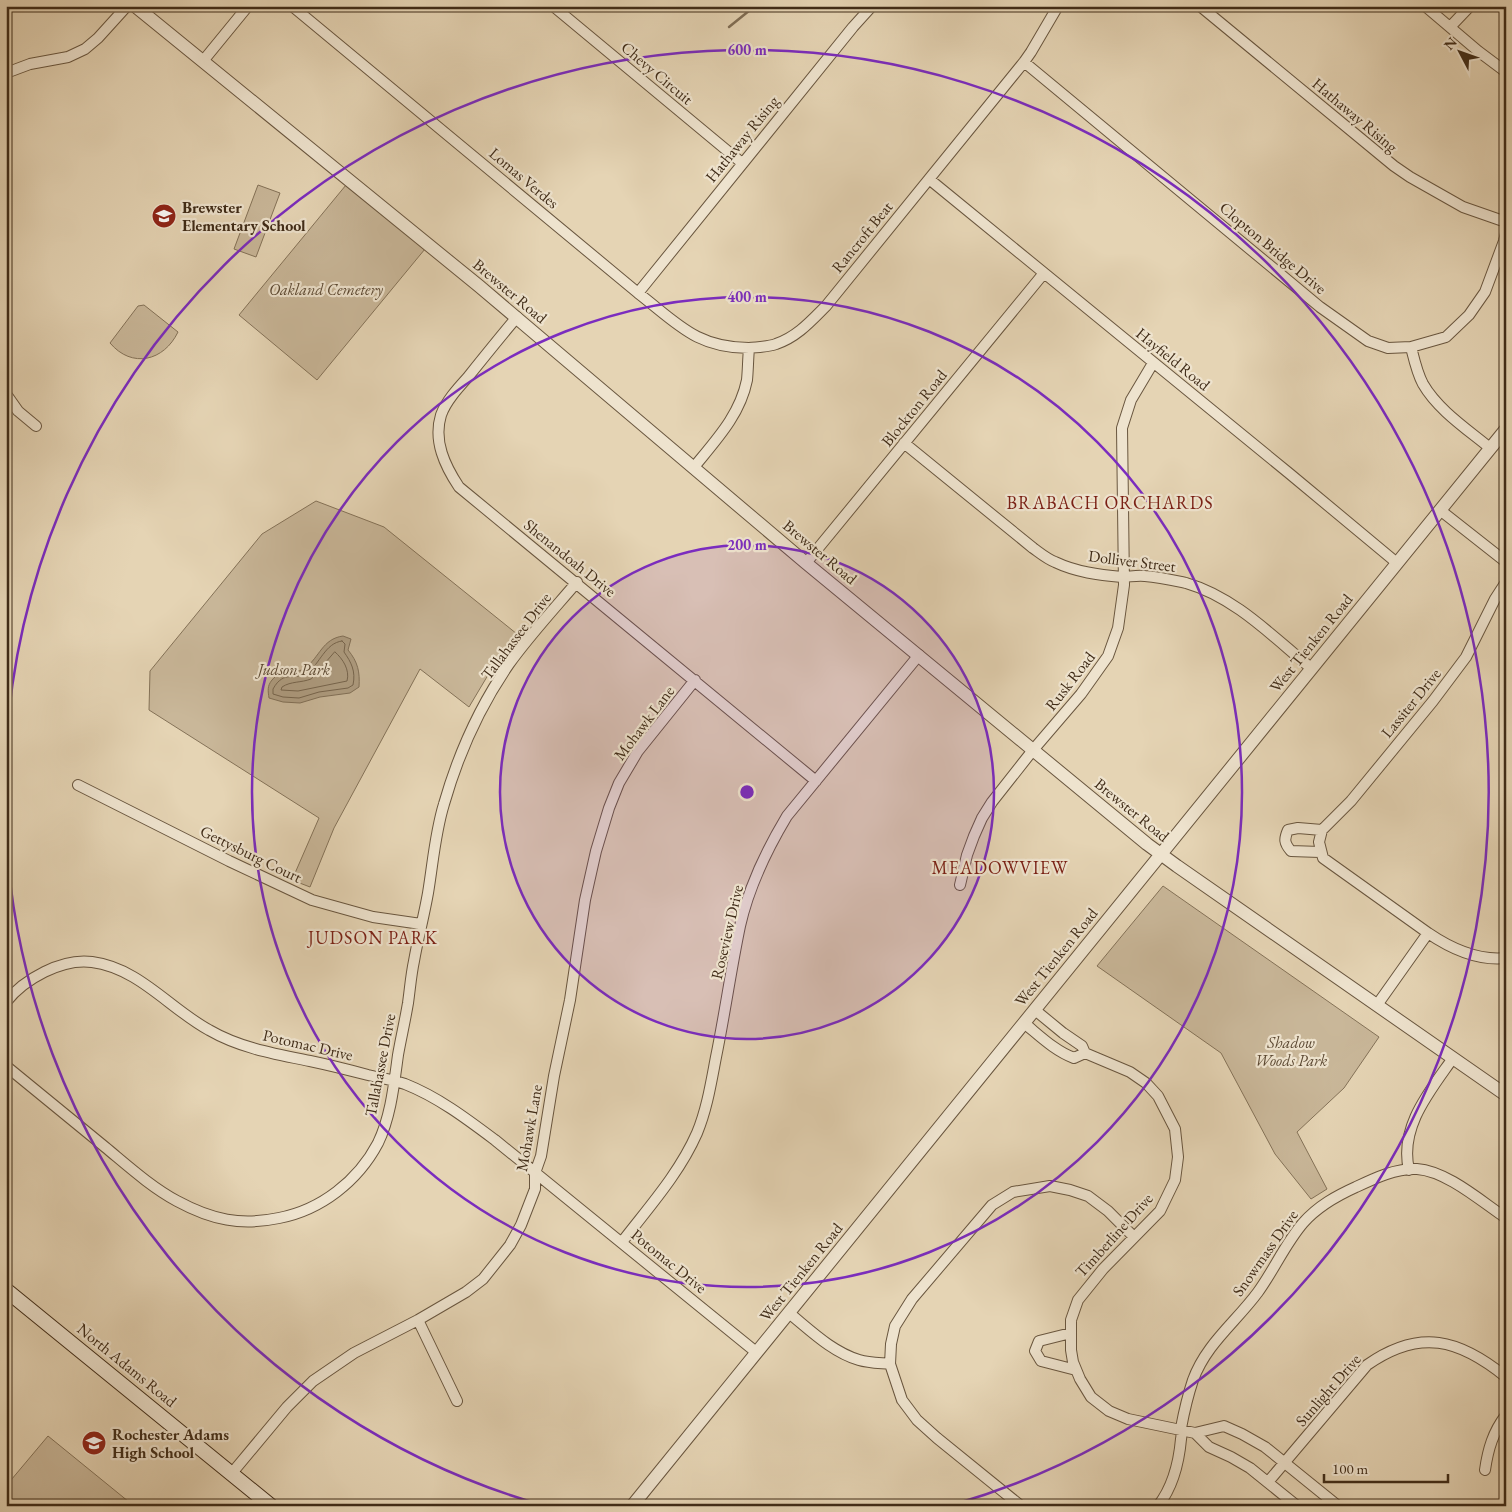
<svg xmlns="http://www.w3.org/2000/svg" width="1512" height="1512" font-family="'EB Garamond',serif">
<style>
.green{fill:#c9b799;stroke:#847258}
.water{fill:#ad9b7f;stroke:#816f56}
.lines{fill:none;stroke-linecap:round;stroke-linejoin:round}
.shore{stroke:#76644c;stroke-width:1}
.stream{stroke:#816f56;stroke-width:2.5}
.minor-casing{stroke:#69563f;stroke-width:12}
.tertiary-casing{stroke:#69563f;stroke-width:14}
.secondary-casing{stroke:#402c18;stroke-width:16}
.minor{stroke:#eee3ce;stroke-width:10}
.tertiary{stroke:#eee3ce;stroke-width:12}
.secondary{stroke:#eee3ce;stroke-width:14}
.ring{fill:none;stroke:#7b2cbf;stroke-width:2.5}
.labels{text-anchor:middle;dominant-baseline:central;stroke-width:4.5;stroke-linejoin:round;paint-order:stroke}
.street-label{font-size:16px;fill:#402c18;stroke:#eee3ce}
.poi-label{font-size:16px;font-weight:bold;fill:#402c18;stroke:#eee3ce;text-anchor:start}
.park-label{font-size:16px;font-style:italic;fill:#5b4832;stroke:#eee3ce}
.neighbourhood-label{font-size:18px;letter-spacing:1px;fill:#7a1f14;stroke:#eee3ce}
.centre{fill:#7b2cbf;stroke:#eee3ce;stroke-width:2.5}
.ring-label{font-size:15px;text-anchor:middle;font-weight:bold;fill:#7b2cbf;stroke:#eee3ce;stroke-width:4.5;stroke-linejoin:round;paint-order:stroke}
</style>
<rect width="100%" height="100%" fill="#e5d4b4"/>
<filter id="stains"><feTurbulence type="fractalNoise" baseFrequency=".004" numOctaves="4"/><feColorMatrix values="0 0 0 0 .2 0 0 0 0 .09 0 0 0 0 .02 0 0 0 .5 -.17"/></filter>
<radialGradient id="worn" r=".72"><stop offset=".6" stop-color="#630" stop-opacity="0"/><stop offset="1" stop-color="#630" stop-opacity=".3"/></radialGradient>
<!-- green -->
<path class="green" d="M258,185l22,8 -24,64 -22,-8z
M346,185l79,64 -108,131 -78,-65z
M144,305l34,27c-14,29 -46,37 -68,11l28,-37z
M316,501l68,26 133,107 -23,31 -25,42 -49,-38 -86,159 -24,59 -18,-7 27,-62 -170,-108 1,-39 112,-137z
M1163,886l216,151 -35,51 -47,44 30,57 -16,10 -36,-45 -54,-101 -124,-87z
M48,1436l86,70h-117l-11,-9v-11z"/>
<!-- water -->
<path class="water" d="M343,636l8,3 -3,11c10,12 12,22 11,37l-9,6 -30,4 -20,6 -17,-1 -14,-4c-1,-7 -2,-12 3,-18 10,-12 24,-5 33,-12 15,-11 17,-29 38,-32z"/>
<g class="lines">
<!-- shore -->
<path class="shore" d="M342,641l3,3 -1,8c7,10 12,19 9,33l-5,3 -29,4 -20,6 -16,-1 -10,-3v-5c11,-20 23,-8 34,-16 13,-9 18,-30 35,-32z
M335,652c8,7 15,18 12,29l-49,10 -17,-1 1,-3c9,-6 19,-4 29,-8z"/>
<!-- stream -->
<path class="stream" d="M729,27l26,-21"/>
<defs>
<path id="minor" d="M292,6l346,287c39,30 58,55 111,55
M553,6l189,157
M1200,6l194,160 16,11 53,30 43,15
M1425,6l53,45 28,21
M1451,26l19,-20
M203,61l45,-55
M1024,62l296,245 48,34 20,7 23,-1 35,-10 23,-22 16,-23 19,-51 2,-8
M6,73l24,-9 38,-7 17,-8 13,-11 29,-32
M929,179l361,295 107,89
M638,293l215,-266 19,-21
M517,317c-17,20 -33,40 -49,60 -10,11 -22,24 -27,38 -8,26 4,51 18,72l357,294
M1411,347c3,12 6,26 12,37 15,26 44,45 67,64
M6,394l12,17 18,15
M904,443l129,105c7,5 14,11 22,14 21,10 44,13 67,15 7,0 15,-2 23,-1 14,1 27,4 41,7 49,14 87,54 125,85
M694,467c22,-27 46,-52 53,-87 1,-10 1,-21 2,-32 9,-1 19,-1 27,-4 21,-7 35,-23 50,-38l198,-244 7,-10 27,-46
M1440,510l66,52
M806,563l238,-290
M78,785l151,76 83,39 61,17 48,7
M1320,852l-29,-1c-7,-8 -7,-12 -3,-21l10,-2 24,2
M960,885l7,-30 7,-19 8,-18 10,-16 41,-52 48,-56 27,-38 10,-28 6,-43 -2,-157 9,-28 22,-37
M1428,933l-105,-75 -4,-16 3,-12 29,-29 82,-100 33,-44 29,-58 11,-17
M6,1002c18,-23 56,-44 86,-40 47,6 78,47 117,68 31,18 66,24 101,31 19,4 39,9 58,14 13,3 25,5 37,9 33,13 62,35 90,56l261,212
M1377,1005l51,-72c22,15 50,28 78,25
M1024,1023c16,13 31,28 50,35l11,-5 -3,-7 -19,-13 -28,-23
M1085,1053l45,19 16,11 12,13 17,33 3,28 -3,23 -15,31 -57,58 -25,31 -7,20v30l2,12 7,17 11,18 18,14 19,8 67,14 29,-7 18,8 23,13 73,59
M6,1066c33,27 66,54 99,81 23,19 46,40 72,54 35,19 64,25 102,17 42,-8 79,-37 99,-75 13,-27 16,-59 20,-88 3,-17 7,-34 10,-52 2,-14 3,-28 6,-42 4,-23 10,-45 14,-68 5,-30 7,-60 16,-89 14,-49 36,-98 65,-140 20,-28 45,-55 68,-82
M1409,1170c-10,-43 21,-79 44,-112
M622,1242c26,-34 57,-68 75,-109 10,-24 14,-50 19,-76 9,-44 15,-88 24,-131 9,-40 26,-75 47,-110l132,-161
M789,1313c21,17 43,39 70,47 10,3 21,3 31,4
M418,1320l39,81
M1071,1333l-32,8 -4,10 6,10 35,9
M1195,1433l14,14 22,10 19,11 47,38
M1485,1470c3,-21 8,-38 21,-55
M232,1473l55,-66 26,-26 41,-28 64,-33 48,-28 17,-13 27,-34 11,-20 14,-36v-16l6,-17 13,-80 16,-76 15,-100 11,-49 13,-43 10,-25 19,-32 57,-71
M1268,1482l99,-117c53,-37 92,-26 139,12
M1021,1506l-84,-68 -20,-18 -15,-20 -12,-36 1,-20 4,-18 17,-27 80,-94 21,-13 37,-6 20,4 18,6 20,15 26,26
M1158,1506c14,-18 21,-44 23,-67 1,-4 0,-7 0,-11 3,-16 7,-33 12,-48 13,-36 43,-58 65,-88 16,-22 27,-48 45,-69 15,-17 33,-27 53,-36 19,-9 40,-19 61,-18 30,2 65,33 89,49"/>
<path id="tertiary" d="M135,6l344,280 327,277 341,281 30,22 329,229
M632,1506l874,-1077"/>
<path id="secondary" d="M6,1290l265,216"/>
</defs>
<!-- minor casing -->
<use href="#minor" class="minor-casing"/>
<!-- tertiary casing -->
<use href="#tertiary" class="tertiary-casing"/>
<!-- secondary casing -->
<use href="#secondary" class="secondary-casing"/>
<!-- minor -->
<use href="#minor" class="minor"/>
<!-- tertiary -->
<use href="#tertiary" class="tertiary"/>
<!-- secondary -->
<use href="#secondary" class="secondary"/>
</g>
<!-- distance rings -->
<circle cx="747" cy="792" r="247" fill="#7b2cbf" fill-opacity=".12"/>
<g class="ring">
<circle cx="747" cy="792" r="247"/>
<circle cx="747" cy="792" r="495"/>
<path d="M542 1505A742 742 0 0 1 6 837M6 747A742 742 0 1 1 952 1505"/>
</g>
<!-- icons -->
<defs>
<symbol id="school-disc" viewBox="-11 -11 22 22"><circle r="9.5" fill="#8f2418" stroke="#eee3ce"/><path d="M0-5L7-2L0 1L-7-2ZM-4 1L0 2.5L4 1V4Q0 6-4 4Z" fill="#fff"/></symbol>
</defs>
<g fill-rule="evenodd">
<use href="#school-disc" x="150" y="202" width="28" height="28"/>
<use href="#school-disc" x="80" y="1429" width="28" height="28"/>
</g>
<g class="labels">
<!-- street labels -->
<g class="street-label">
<text transform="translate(657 73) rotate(40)">Chevy Circuit</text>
<text transform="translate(1355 115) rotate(40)">Hathaway Rising</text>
<text transform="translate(742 139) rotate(-51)">Hathaway Rising</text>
<text transform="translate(524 178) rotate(40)">Lomas Verdes</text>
<text transform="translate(862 237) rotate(-51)">Rancroft Beat</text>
<text transform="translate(1273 248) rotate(40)">Clopton Bridge Drive</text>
<text transform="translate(510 291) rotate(40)">Brewster Road</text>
<text transform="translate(1173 359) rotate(39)">Hayfield Road</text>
<text transform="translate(914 408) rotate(-51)">Blockton Road</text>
<text transform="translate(820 552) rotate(40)">Brewster Road</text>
<text transform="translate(570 558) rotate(39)">Shenandoah Drive</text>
<text transform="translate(1132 561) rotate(7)">Dolliver Street</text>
<text transform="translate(516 636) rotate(-53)">Tallahassee Drive</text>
<text transform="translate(1311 643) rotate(-51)">West Tienken Road</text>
<text transform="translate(1070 681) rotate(-52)">Rusk Road</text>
<text transform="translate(1411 703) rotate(-51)">Lassiter Drive</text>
<text transform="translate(644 723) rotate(-53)">Mohawk Lane</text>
<text transform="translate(1132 810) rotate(39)">Brewster Road</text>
<text transform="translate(251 854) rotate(26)">Gettysburg Court</text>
<text transform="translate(727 932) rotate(-77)">Roseview Drive</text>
<text transform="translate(1056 957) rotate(-51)">West Tienken Road</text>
<text transform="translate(308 1045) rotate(13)">Potomac Drive</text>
<text transform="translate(380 1065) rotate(-79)">Tallahassee Drive</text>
<text transform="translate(529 1128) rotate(-80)">Mohawk Lane</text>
<text transform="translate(1114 1235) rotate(-48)">Timberline Drive</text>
<text transform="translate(1265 1253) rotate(-55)">Snowmass Drive</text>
<text transform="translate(669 1261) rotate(39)">Potomac Drive</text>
<text transform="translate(801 1272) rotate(-51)">West Tienken Road</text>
<text transform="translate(127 1365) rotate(39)">North Adams Road</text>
<text transform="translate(1328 1390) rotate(-49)">Sunlight Drive</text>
</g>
<!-- poi labels -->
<g class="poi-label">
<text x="182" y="207">Brewster<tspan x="182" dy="18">Elementary School</tspan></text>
<text x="112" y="1434">Rochester Adams<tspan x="112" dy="18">High School</tspan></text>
</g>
<!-- park labels -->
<g class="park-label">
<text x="326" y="289">Oakland Cemetery</text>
<text x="294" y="669">Judson Park</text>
<text x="1291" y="1042">Shadow<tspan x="1291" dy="18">Woods Park</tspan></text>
</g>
<!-- neighbourhood labels -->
<g class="neighbourhood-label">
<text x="1110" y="502">BRABACH ORCHARDS</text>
<text x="1000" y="867">MEADOWVIEW</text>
<text x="373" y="937">JUDSON PARK</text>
</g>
</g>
<circle cx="747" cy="792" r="8" class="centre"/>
<g class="ring-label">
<text x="747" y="55">600 m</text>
<text x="747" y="302">400 m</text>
<text x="747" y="550">200 m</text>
</g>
<!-- margin -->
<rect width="1512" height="1512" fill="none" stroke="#e5d4b4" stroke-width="25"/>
<rect x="8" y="8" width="1497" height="1497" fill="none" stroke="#402c18" stroke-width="2.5"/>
<rect x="12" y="12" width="1487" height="1487" fill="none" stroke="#402c18"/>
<!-- north arrow -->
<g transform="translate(1460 52) rotate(311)" stroke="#eee3ce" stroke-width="4" paint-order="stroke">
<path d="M0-4L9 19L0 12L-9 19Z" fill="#402c18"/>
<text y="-8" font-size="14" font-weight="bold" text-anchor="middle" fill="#402c18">N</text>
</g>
<!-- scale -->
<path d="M1324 1474v8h124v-8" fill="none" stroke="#402c18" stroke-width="2.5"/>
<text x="1332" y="1474" font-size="15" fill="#402c18" stroke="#eee3ce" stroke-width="4" paint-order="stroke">100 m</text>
<rect width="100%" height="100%" filter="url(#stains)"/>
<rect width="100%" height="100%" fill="url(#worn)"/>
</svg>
